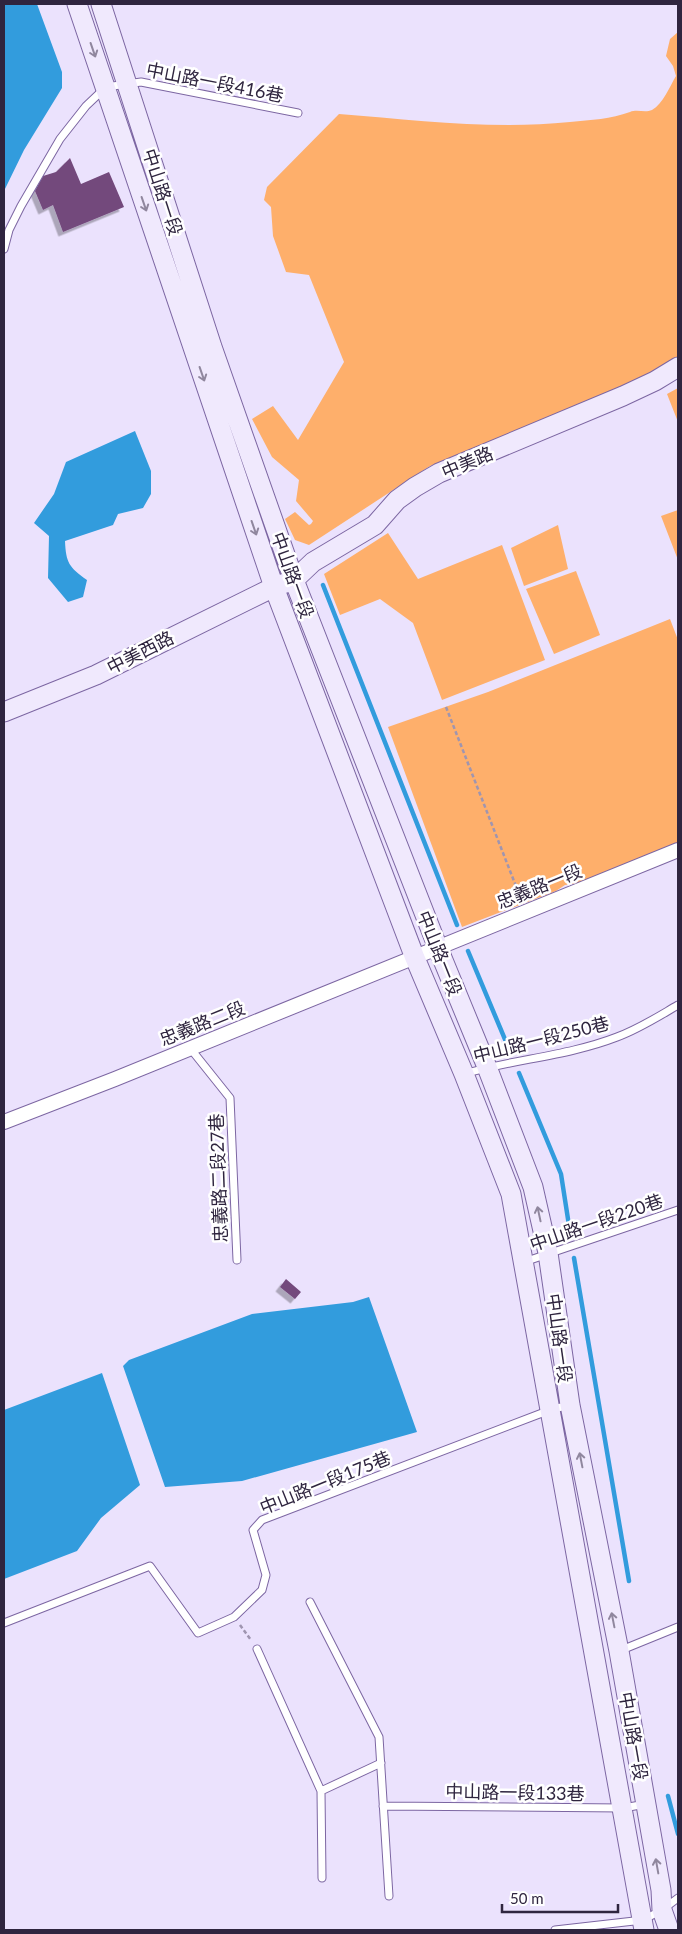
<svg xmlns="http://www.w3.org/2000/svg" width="682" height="1934" font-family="Lato,'Noto Sans TC',sans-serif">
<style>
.green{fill:#feaf6b}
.water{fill:#329cdd}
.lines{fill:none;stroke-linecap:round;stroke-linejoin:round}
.stream{stroke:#329cdd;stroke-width:4.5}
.building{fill:#73497c;filter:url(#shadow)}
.lane-casing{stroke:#7c66a2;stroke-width:9}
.street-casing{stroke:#7c66a2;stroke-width:16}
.secondary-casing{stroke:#7c66a2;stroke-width:21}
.path{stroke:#9f95b0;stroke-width:2.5;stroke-dasharray:4 2.5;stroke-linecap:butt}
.lane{stroke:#fff;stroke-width:7}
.street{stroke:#fff;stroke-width:14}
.secondary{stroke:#f0e9fd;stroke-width:19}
.oneway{stroke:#90879e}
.labels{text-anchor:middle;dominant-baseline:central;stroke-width:5;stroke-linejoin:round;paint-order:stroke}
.street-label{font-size:18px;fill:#2f253f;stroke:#fff}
</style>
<defs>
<filter id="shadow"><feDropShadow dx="-4.5" dy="4.5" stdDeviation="0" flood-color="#0004"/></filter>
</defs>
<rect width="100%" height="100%" fill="#ebe2fd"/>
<!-- green -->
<path class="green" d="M678,32v326l-49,27 -199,81 -121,79 -14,-5 -10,-21 10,-7 14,13 2,-1 2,-3 -17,-20 3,-21 -27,-23 -20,-38 21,-13 25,34 46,-78 -35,-87 -23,-3 -13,-36 -2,-29 -7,-7 3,-13 72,-73c77,6 155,16 231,8 21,-2 41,-3 60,-10 7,-3 15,1 22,-2 11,-6 18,-24 24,-34l-3,-10 -7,-10 4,-17z
M678,388v34l-11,-28z
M678,510v50l-17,-44z
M558,525l10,44 -44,17 -13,-38z
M388,533l30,46 84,-34 43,115 -103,40 -29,-77 -33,-24 -40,16 -16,-41z
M576,571l24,64 -46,19 -28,-65z
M670,619l8,21v211l-70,28 -43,6 -9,6 -94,36 -74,-200 100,-35z"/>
<!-- water -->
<path class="water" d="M4,4h33l25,68v16l-38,62 -20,41z
M135,431l16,40v23l-8,14 -25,6 -5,11 -48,16c1,22 4,26 22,39l-4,17 -15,5 -20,-24 1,-42 -15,-13 20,-29 12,-32z
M369,1297l48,135 -175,49 -77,6 -42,-121 6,-6 123,-46 101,-12z
M102,1373l38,112 -39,33 -24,33 -73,28v-169z"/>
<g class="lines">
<!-- stream -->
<path class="stream" d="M323,585l134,340
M468,951l41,98
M519,1073l42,101 9,58
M574,1258l55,323
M668,1796l10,38"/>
</g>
<!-- building -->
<path class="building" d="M70,158l11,26 28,-12 15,35 -61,25 -10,-27 -10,5 -8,-19 8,-15 13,-4z
M286,1279l15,13 -6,7 -15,-12z"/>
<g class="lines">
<defs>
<path id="lane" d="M4,249l5,-19 12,-24 39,-67 26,-33 20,-19 35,-5 157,31
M190,1048l40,50 7,162
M464,1074c50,-15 104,-18 153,-37 22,-8 42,-21 61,-32
M524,1262l154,-52
M310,1602l69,135 10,159
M4,1623l146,-57 48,67 36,-16 28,-27 4,-15 -13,-45 9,-10 288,-110 19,-5
M257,1649l64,142 1,87
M619,1651l59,-24
M321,1791l60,-28
M383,1806l240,2 23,-4
M555,1930l88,-10 19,-10 16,-12"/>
<path id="street" d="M4,1122l111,-43 563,-229"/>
<path id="secondary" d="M77,4l197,583 141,371 49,116 47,120 133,736
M101,4l111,343 82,233 144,368 49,119 46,120 15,66 22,152 49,246 42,239 1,20 7,20
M4,712l92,-37 178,-88 20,-7 19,-18 62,-37 22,-25 18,-13 24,-14 184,-77 32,-15 23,-14"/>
</defs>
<!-- lane casing -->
<use href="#lane" class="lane-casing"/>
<!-- street casing -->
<use href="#street" class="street-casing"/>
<!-- secondary casing -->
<use href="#secondary" class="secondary-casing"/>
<!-- path -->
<path class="path" d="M446,707l75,192
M240,1625l11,15"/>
<!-- lane -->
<use href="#lane" class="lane"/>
<!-- street -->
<use href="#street" class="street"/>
<!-- secondary -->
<use href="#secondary" class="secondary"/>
</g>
<!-- one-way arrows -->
<defs><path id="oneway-shaft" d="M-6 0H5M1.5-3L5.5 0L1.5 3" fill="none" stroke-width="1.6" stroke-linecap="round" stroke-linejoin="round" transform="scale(1.25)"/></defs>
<g class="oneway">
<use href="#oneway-shaft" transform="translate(93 50) rotate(71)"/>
<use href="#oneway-shaft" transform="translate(144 204) rotate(71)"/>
<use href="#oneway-shaft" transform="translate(202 374) rotate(71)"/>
<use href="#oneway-shaft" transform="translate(254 528) rotate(71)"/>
<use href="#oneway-shaft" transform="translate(539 1214) rotate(-102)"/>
<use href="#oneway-shaft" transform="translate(581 1460) rotate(-101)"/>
<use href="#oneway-shaft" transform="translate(613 1620) rotate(-101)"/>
<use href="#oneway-shaft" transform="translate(657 1866) rotate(-100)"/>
</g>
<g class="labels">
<!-- street labels -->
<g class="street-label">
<text transform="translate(215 82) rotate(11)">中山路一段416巷</text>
<text transform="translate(163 192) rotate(72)">中山路一段</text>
<text transform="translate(467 462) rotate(-23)">中美路</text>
<text transform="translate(293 575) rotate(70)">中山路一段</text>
<text transform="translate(140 652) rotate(-27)">中美西路</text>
<text transform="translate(539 886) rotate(-22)">忠義路一段</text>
<text transform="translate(440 953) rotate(68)">中山路一段</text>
<text transform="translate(202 1023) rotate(-22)">忠義路二段</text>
<text transform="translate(541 1039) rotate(-14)">中山路一段250巷</text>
<text transform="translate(218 1178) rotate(-92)">忠義路二段27巷</text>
<text transform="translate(596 1222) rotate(-19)">中山路一段220巷</text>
<text transform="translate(560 1338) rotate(82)">中山路一段</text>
<text transform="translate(325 1482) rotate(-22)">中山路一段175巷</text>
<text transform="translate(634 1736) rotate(80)">中山路一段</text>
<text transform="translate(515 1792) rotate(1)">中山路一段133巷</text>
</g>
</g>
<!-- border -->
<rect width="682" height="1934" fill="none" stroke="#2f253f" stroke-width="10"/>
<!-- scale -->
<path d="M502 1904v8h116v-8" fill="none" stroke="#2f253f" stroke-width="2.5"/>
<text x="510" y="1904" font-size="15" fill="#2f253f" stroke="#ffffff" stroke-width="4" paint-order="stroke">50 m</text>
</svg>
